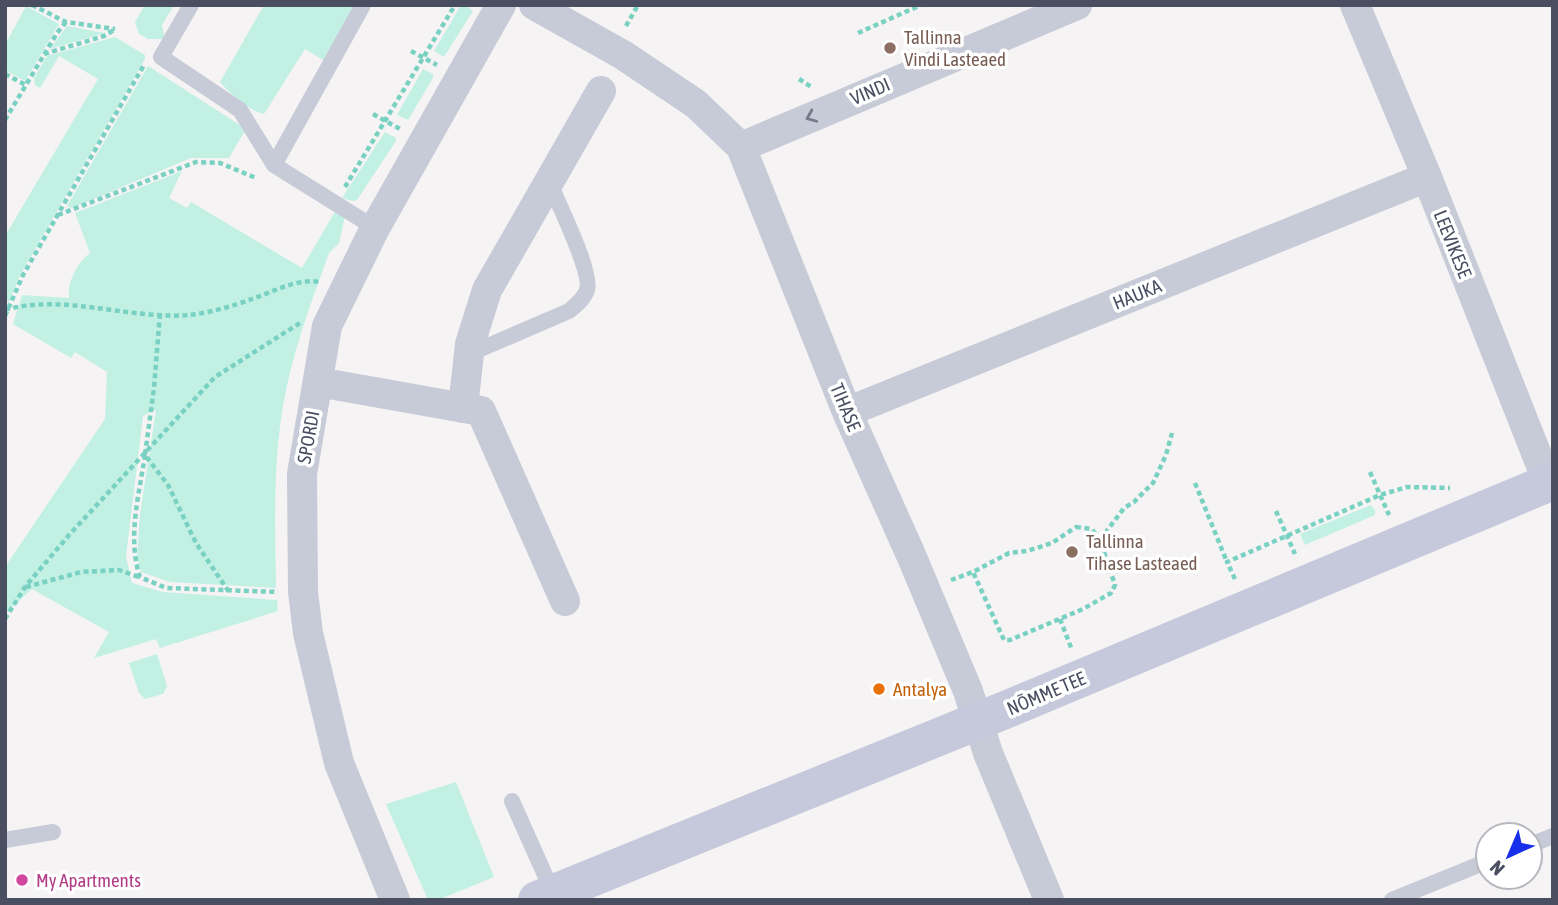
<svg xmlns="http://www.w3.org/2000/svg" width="1558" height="905" font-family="'Asap Condensed',sans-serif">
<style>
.green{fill:#c2f1e4}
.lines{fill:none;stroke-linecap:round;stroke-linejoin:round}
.path{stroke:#79d1c2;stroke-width:4.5;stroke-dasharray:5 3.5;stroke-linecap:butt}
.lane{stroke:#c7cad7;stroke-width:16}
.street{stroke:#c7cad7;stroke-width:30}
.secondary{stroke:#c6c9db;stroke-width:38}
.oneway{stroke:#76798a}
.education-dot{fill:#8d6e63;stroke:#fff;stroke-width:2.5}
.food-dot{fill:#e8710a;stroke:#fff;stroke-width:2.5}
.hotel-dot{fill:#d1479c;stroke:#fff;stroke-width:2.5}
.labels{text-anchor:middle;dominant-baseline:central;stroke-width:7;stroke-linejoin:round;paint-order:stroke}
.education-label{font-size:19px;fill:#785e54;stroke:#fff;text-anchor:start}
.street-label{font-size:19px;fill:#4a4e61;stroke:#fff}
.food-label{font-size:19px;fill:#c56008;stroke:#fff;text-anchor:start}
.hotel-label{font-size:19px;fill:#b23c85;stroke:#fff;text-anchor:start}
</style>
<rect width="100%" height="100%" fill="#f5f3f3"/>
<!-- green -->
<path class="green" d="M145,5h29l-12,20 3,14h-17l-9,-5 -4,-12z
M264,5h91l-32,55 -18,-11 -41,65c-16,-4 -33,-19 -44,-32z
M461,5h5l7,6 -29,46 -10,-6z
M26,6l33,18 -34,57 -20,-11v-25z
M67,26l38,7 -55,16z
M115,37l30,18v4l-125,216 -11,27 -4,-1v-65l93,-157 -39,-23 -19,32 -5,-3 -1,-7 13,-22z
M148,66l98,63 -17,29h-38l-119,50 -5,-2z
M423,69l10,5v4l-25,42 -11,-5z
M385,132l11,6v3l-39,59 -4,1 -11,-3z
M182,171l-13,27 18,10 4,-6 111,66 34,-58 9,6 -6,27 -10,10c-18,50 -37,100 -46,153 -10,60 -8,121 -7,182l-106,-6 -29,-10 -4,-14 3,-44 16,-104 -13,6 -17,140 6,27 31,9 114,8 1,11 -118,37 -4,-9 -62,19 15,-26 -77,-43 -27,25v-47l100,-148 2,-47 -32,-20 -4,6 -58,-34 9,-29 47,3c-2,-16 8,-35 21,-45l-15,-40z
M1371,505l4,5v5l-70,30 -5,-11z
M157,654l10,32 -4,8 -18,5 -6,-6 -10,-30z
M456,782l38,95 -56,23h-10l-42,-96z"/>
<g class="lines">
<!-- path -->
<path class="path" d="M32,5l34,17 49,7
M626,26l12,-21
M858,33l63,-28
M411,51l26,14
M44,54l60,-18 10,-6
M5,74l21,11
M799,79l14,9
M373,114l27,15
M5,120l52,-87 9,-11
M345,187l110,-182
M58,215l138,-53 24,1 36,15
M5,310c58,-17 125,10 184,5 20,-2 44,-9 63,-16 21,-7 45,-21 67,-17
M160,314l-6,74 -9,67 23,30 28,58 33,49
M5,316l18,-41 121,-210
M145,455c-6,40 -18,83 -5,122l26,11 112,4
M1370,472l19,43
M1195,483l32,79
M1276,511l19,43
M1076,527l16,2 8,11 15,45 -4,8 -28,16 -73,31h-6l-31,-68 36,-19 18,-2 25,-8z
M1100,540l24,-32 10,-6 19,-19 13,-28 6,-22
M1235,579l-8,-17 153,-67 27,-8 43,1
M951,580l22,-8
M26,587l55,-15 38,-2 20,7
M5,619l20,-32 44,-52 146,-158 85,-54
M1060,619l12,31"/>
<!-- lane -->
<path class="lane" d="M191,5l-30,52 79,53 34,55 89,-160
M274,165l101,63
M469,354l100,-43c7,-6 15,-12 18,-21 6,-17 -30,-89 -38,-109
M512,801l41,92
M5,840l48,-8
M1530,845l23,-9
M1392,900l96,-39"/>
<!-- street -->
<path class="street" d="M534,5l89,50 73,49 45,43 106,265 64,143 57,136 20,62 61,147
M1355,5l72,172 121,306
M741,147l336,-142
M318,382l163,29 84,190
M463,408l7,-64 17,-54 114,-199
M847,412l580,-235
M395,900l-56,-137 -31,-130 -5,-41 -1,-118 25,-148 48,-98 126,-223"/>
<!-- secondary -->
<path class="secondary" d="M537,900l473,-192 543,-227"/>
</g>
<!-- one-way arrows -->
<defs><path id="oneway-chevron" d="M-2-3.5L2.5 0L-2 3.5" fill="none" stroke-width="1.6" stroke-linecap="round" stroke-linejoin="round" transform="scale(1.75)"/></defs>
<use class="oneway" href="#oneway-chevron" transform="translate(811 117) rotate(157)"/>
<!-- markers -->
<g class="education-dot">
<circle cx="890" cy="48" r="7"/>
<circle cx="1072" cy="552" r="7"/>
</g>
<circle class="food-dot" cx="879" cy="689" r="7"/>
<circle class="hotel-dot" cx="22" cy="880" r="7"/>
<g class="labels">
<!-- education labels -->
<g class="education-label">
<text x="904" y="37">Tallinna<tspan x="904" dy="22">Vindi Lasteaed</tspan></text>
<text x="1086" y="541">Tallinna<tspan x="1086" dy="22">Tihase Lasteaed</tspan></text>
</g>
<!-- street labels -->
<g class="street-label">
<text transform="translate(870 91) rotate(-23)">VINDI</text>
<text transform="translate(1453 244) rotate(68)">LEEVIKESE</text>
<text transform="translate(1137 294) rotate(-22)">HAUKA</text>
<text transform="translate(846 407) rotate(67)">TIHASE</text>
<text transform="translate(308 437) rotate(-80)">SPORDI</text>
<text transform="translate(1046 693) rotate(-23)">NÕMME TEE</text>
</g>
<!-- food labels -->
<g class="food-label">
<text x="893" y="689">Antalya</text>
</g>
<!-- hotel labels -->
<g class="hotel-label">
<text x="36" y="880">My Apartments</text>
</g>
</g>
<!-- border -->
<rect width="1558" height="905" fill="none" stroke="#4a4e61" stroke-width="14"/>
<!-- north arrow -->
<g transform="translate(1509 856) rotate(224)"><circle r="33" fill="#ffffff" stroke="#b7b8c0" stroke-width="2"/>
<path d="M0-5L12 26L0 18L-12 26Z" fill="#172eea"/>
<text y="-10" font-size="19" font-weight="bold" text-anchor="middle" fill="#4a4e61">N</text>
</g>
</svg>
